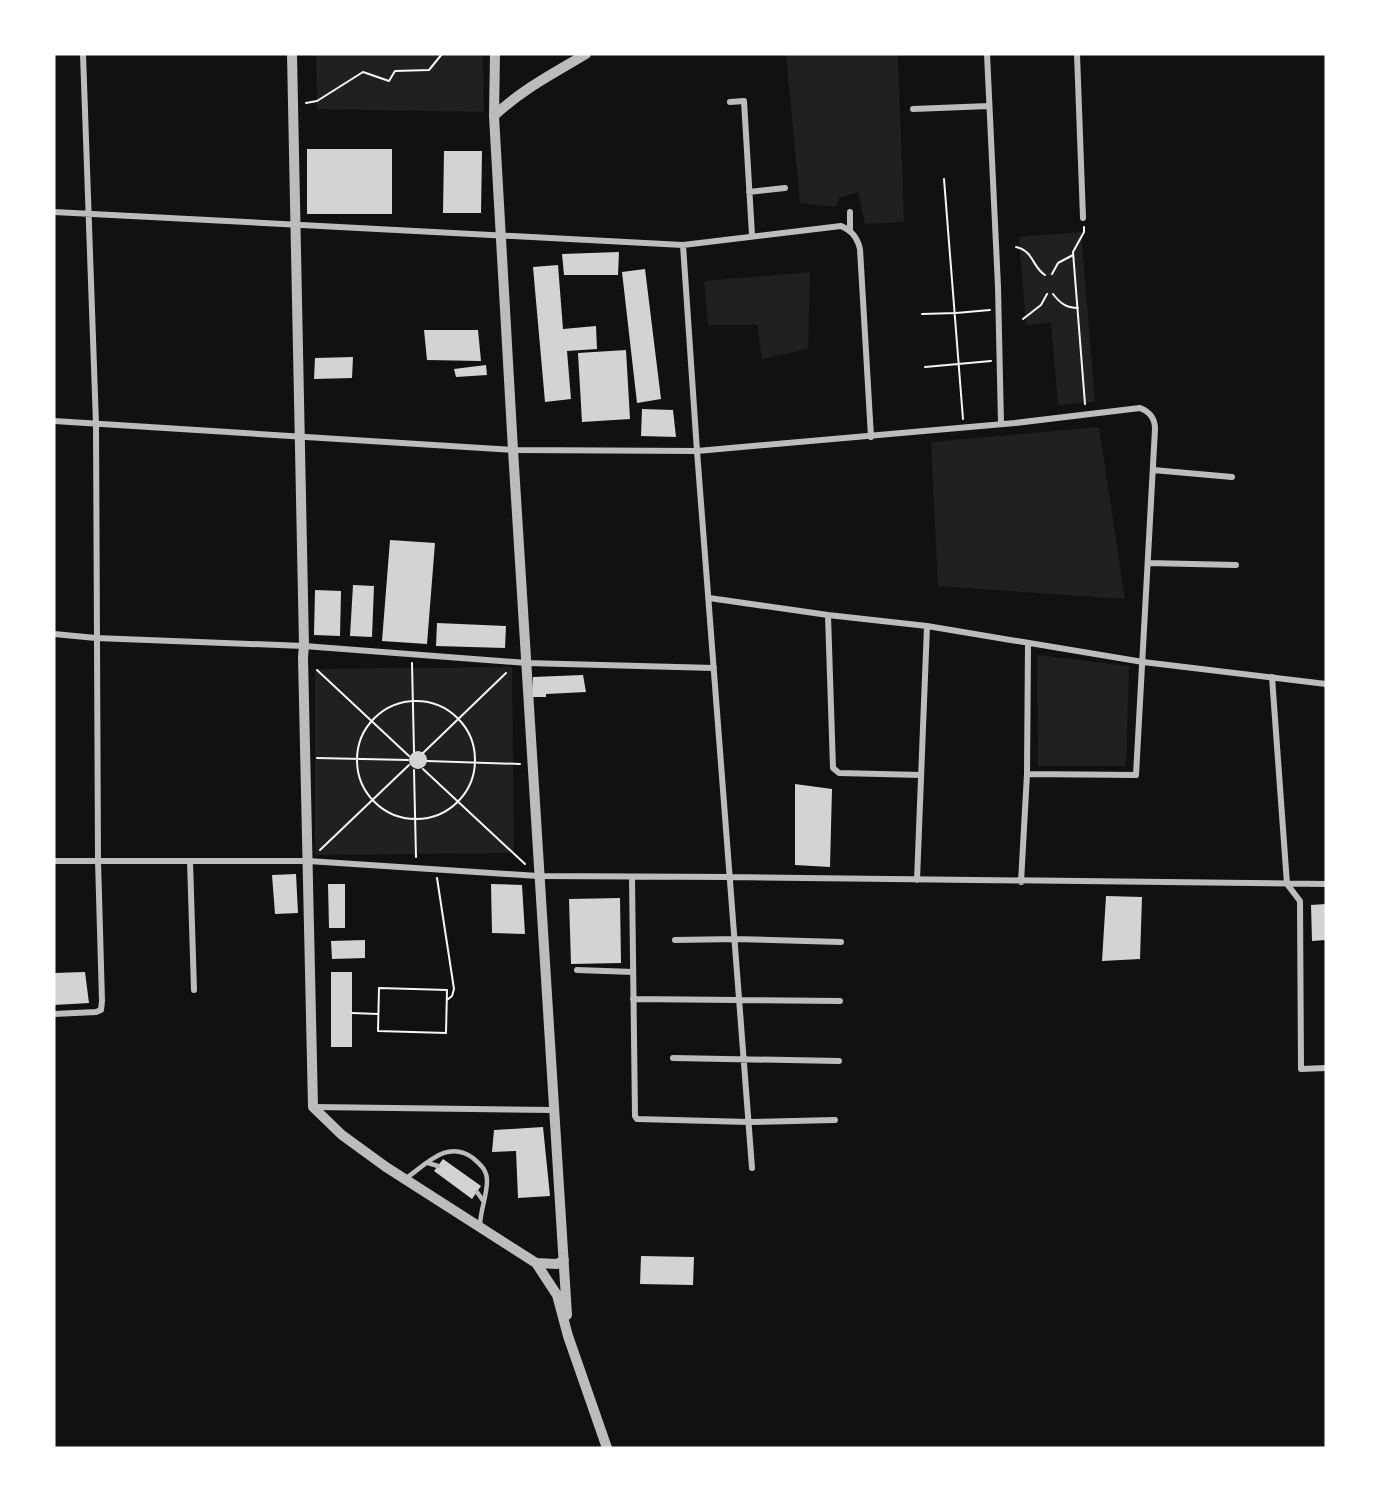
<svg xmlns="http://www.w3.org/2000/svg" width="1380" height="1502" font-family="'Zilla Slab',serif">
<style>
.green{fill:#202020}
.building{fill:#d3d3d3}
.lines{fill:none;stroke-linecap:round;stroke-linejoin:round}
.path{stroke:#f5f5f5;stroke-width:2}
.service{stroke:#bcbcbc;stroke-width:4.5}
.minor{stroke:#bcbcbc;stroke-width:6}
.tertiary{stroke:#bcbcbc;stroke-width:10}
</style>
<rect width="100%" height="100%" fill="#111"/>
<!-- green -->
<path class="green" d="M316,54h167l1,58 -167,-3z
M786,54h112l6,168 -39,2 -7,-32 -19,6 -3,9 -36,-4z
M1081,232l14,170 -37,3 -7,-82 -25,2 -7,-88z
M810,272l-2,77 -46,10 -5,-34h-49l-4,-44z
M1099,427l26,172 -187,-13 -7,-144z
M1037,655l92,11 -3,100h-88z
M512,667l2,186 -199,2v-186z"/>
<!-- building -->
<path class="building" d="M307,149h85v65h-85z
M444,151h38l-1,62h-38z
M619,252l-1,23h-54l-2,-21z
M558,265l5,64 33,-3 1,23 -30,2 4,48 -26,3 -12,-135z
M645,269l16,130 -24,4 -15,-131z
M424,330h54l3,31 -54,-1z
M626,350l4,69 -48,3 -4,-69z
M353,357l-1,21 -38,1 1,-21z
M486,365l1,10 -31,2 -2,-8z
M642,409l31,1 3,27 -35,-1z
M390,540l45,3 -8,101 -45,-3z
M353,585l21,1 -2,51 -22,-1z
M315,590l26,1 -1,45 -26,-1z
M437,623l69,3 -1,22 -69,-2z
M583,675l3,17 -40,2v3h-14l1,-20z
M409 760a9 9 0 1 1 18 0a9 9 0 1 1-18 0Z
M795,784l37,5 -2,78 -35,-2z
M296,874l2,39 -23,1 -3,-39z
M328,884h17v44h-16z
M491,884l31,1 3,49 -33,-1z
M1106,896l36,1 -2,62 -38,2z
M620,898l1,65 -50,1 -2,-65z
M1326,904v36l-14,1 -1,-36z
M365,940v18l-33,1 -1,-18z
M85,972l4,31 -35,2v-32z
M331,972h21v75h-21z
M543,1127l7,69 -32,2 -2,-47 -24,1 2,-22z
M443,1159l38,27 -9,13 -38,-28z
M641,1256l53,1 -1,28 -53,-1z"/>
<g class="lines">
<!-- path -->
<path class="path" d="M306,103l11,-2 46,-29 26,9 6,-10 34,-1 13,-16
M944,179l19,240
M1084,227v5l-11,20 12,152
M1016,247c18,4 16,20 29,28
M1052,274l6,-11 15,-8
M1053,294c7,9 13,14 25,14
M922,314l34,-1 34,-3
M1023,319l18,-14 6,-11
M925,367l66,-6
M412,663l2,89
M317,670l92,86
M357 760a59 59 0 1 1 118 0a59 59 0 1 1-118 0Z
M423,753l83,-80
M317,758l91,2
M427,761l93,3
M423,769l102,95
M414,770l2,87
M320,850l89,-85
M437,878l17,111 -2,7 -5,4
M379,988l68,2 -1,43 -68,-2z
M352,1013l26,1"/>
<!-- service -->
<path class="service" d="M428,1163l10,3
M405,1179c22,-15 42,-40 68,-21 8,7 14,12 14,23 0,15 -7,30 -7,45
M477,1192l7,10"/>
<!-- minor -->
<path class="minor" d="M987,54l11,233 3,137
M1077,54l6,164
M730,102l14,-1 8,134
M913,109l76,-3
M749,192l36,-4
M54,212l629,33 158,-19c11,5 16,11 19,23l11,188
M850,230v-18
M683,245l14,206 55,717
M54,421l459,29 184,1 318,-28 125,-15c10,4 15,10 15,21l-19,346 -109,-1
M1153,470l79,7
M1148,563l88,2
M709,598l119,17 99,11 216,36 183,22
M828,615l5,153 6,5 82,2
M54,634l42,4 208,8 223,17 187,5
M1272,677l15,207 13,17 1,168 25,-1
M54,861h254l230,15 192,1 596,7
M190,861l4,129
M632,878l3,238 2,3 112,3 86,-2
M917,880l10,-254
M1021,882l6,-108 1,-130
M675,940l60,-1 106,3
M577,970l56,2
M633,999l207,2
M54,1014l42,-2 5,-2 1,-9 -4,-141 -2,-436 -13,-370
M673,1058l166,3
M314,1107l240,3"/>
<!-- tertiary -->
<path class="tertiary" d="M292,54l12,592 -1,11 10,450 29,28 44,32 150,96 21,32 11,41 39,112
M495,54l-1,62 19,334 54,865
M494,116c27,-26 60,-43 92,-62
M536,1263l21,1 7,-4"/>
</g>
<!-- border -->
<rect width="1380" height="1502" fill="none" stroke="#ffffff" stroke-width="111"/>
</svg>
